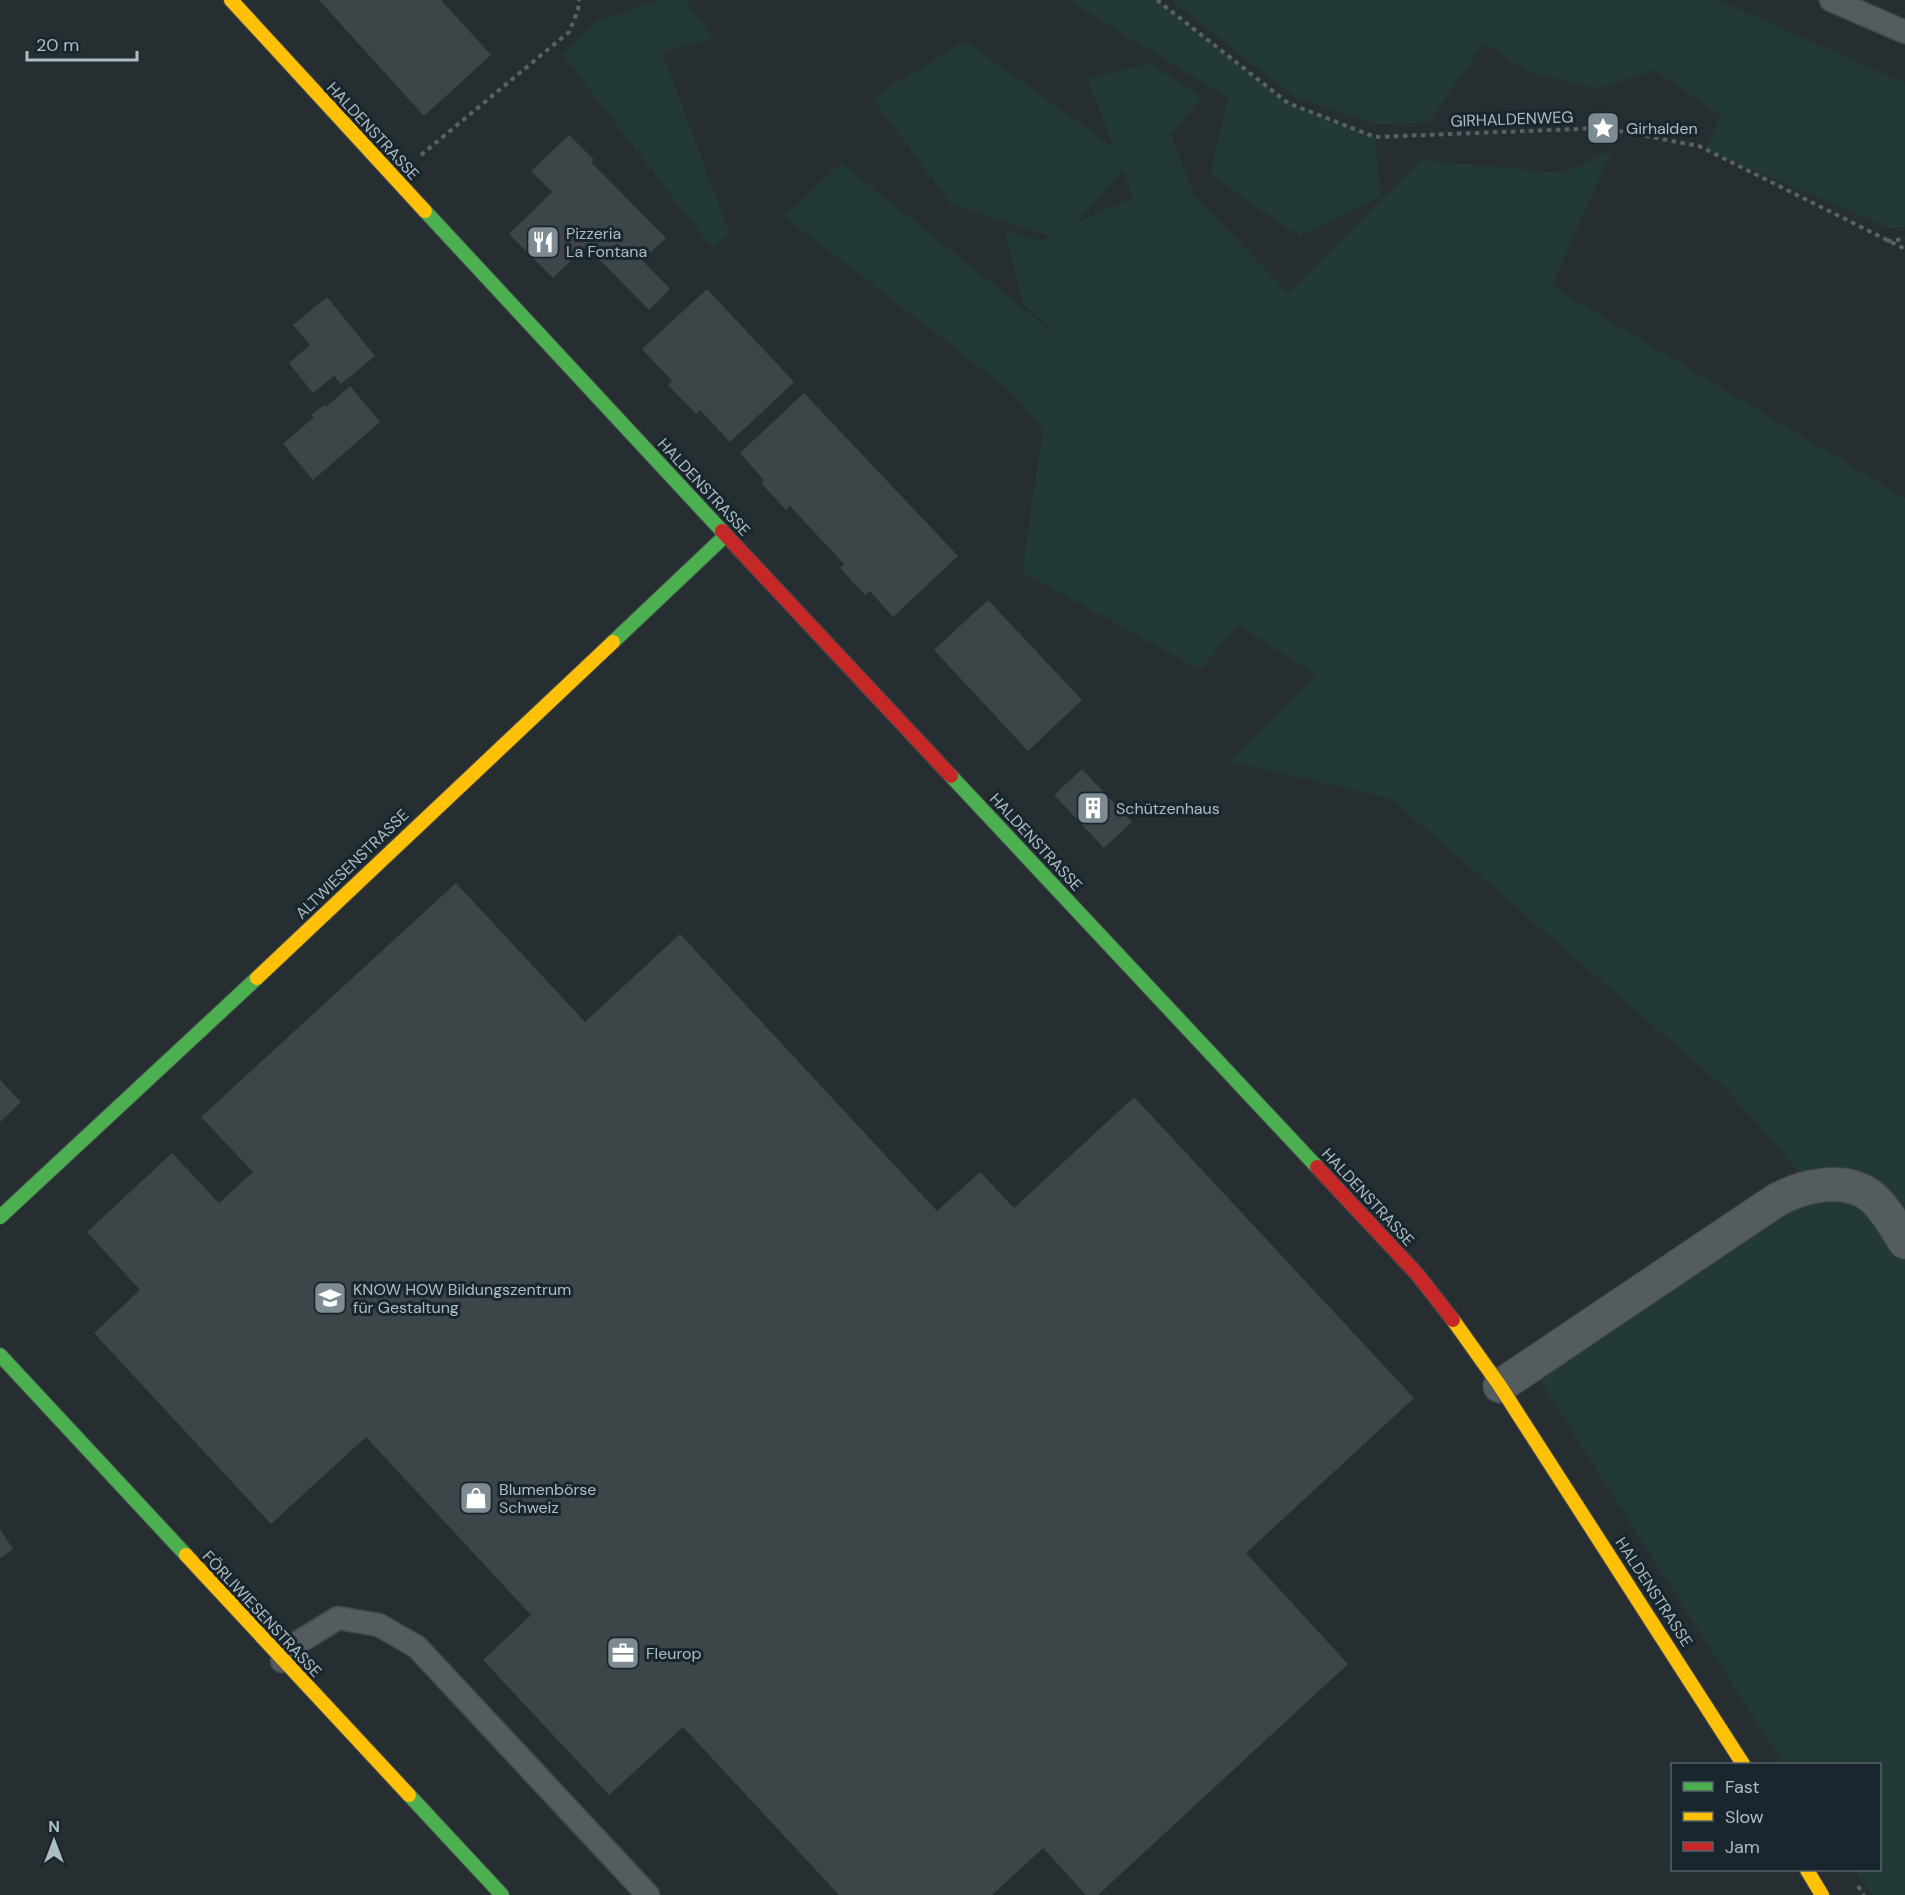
<svg xmlns="http://www.w3.org/2000/svg" width="1905" height="1895" font-family="'DM Sans',sans-serif">
<style>
.green{fill:#233935;fill-rule:evenodd}
.building{fill:#3d4549}
.lines{fill:none;stroke-linecap:round;stroke-linejoin:round}
.lane-casing{stroke:#444a4d;stroke-width:25}
.street-casing{stroke:#444a4d;stroke-width:35}
.fast-casing{stroke:#444a4d;stroke-width:16}
.slow-casing{stroke:#444a4d;stroke-width:16}
.jam-casing{stroke:#444a4d;stroke-width:16}
.path{stroke:#586164;stroke-width:4;stroke-dasharray:4.5 4.5;stroke-linecap:butt}
.lane{stroke:#545c60;stroke-width:22}
.street{stroke:#545c60;stroke-width:33}
.fast{stroke:#4caf50;stroke-width:14}
.slow{stroke:#ffc107;stroke-width:14}
.jam{stroke:#c62828;stroke-width:14}
.labels{text-anchor:middle;dominant-baseline:central;stroke-width:6;stroke-linejoin:round;paint-order:stroke}
.street-label{font-size:16px;fill:#adbdc5;stroke:#19262d}
.poi-label{font-size:16px;fill:#adbdc5;stroke:#19262d;text-anchor:start}
</style>
<rect width="100%" height="100%" fill="#262e32"/>
<!-- green -->
<path class="green" d="M661,0h24l28,38 -51,14 68,183 -19,12 -149,-193 36,-34z
M1068,0h89l131,103 87,34 6,60 -82,39 -89,-61 18,-77z
M1170,0h549l186,83v144l-17,1 -183,-79 16,-34 -67,-45 -57,19 -69,-18 -44,-28 -56,80 -52,1 -83,-28z
M965,41l149,107 -27,-70 63,-14 52,33 -31,38 23,60 94,98 133,-133 142,13 49,-23 -60,136 353,212v1397h-32l-19,-25h26v-106h-97l-253,-399 281,-179 -85,-97 -335,-290 -161,-38 86,-86 -78,-50 -38,45 -178,-98 21,-142 -32,-38 -227,-176 57,-53 228,182 -46,-41 -18,-73 37,10 8,-5 -99,-32 -79,-106zM1123,171l10,26 -58,27z"/>
<!-- building -->
<path class="building" d="M319,0h122l50,55 -67,61z
M569,135l25,25 -3,2 75,76 -24,22 28,29 -21,21 -63,-64 -33,32 -44,-44 43,-42 -21,-21z
M707,289l87,93 -64,60 -30,-32 -4,4 -28,-29 4,-4 -30,-32z
M327,297l48,59 -34,28 -7,-8 -21,17 -24,-30 21,-18 -17,-20z
M350,386l30,36 -67,58 -30,-36 31,-27 -3,-2 13,-10 2,2z
M804,393l154,163 -65,61 -23,-26 -5,4 -25,-27 4,-4 -54,-58 -4,4 -25,-27 3,-3 -24,-27z
M988,600l94,100 -54,51 -94,-101z
M1082,769l50,53 -28,26 -50,-53z
M456,883l129,139 95,-88 257,277 43,-39 34,36 120,-111 280,301 -168,155 102,111 -250,231h-12l-43,-47 -51,47h-153l-156,-168 -74,68 -126,-135 48,-45 -165,-178 -95,87 -177,-191 46,-43 -53,-58 85,-79 47,50 34,-31 -52,-55z
M0,1080l21,22 -21,20z
M0,1529l13,20 -13,9z"/>
<g class="lines">
<defs>
<path id="lane" d="M1831,0l74,32
M282,1661l17,-19 39,-24 41,7 38,22 231,248"/>
<path id="street" d="M1500,1386l275,-185c26,-15 70,-26 97,-4 14,12 23,30 33,45"/>
<path id="fast" d="M425,211l297,320
M613,642l113,-107
M951,776l366,391
M0,1217l257,-239
M0,1355l186,200
M409,1795l93,100"/>
<path id="slow" d="M231,0l194,211
M257,978l356,-336
M1453,1320l47,66 243,378
M186,1555l223,240
M1807,1870l15,25"/>
<path id="jam" d="M722,531l229,245
M1317,1167l100,107 36,46"/>
</defs>
<!-- lane casing -->
<use href="#lane" class="lane-casing"/>
<!-- street casing -->
<use href="#street" class="street-casing"/>
<!-- fast casing -->
<use href="#fast" class="fast-casing"/>
<!-- slow casing -->
<use href="#slow" class="slow-casing"/>
<!-- jam casing -->
<use href="#jam" class="jam-casing"/>
<!-- path -->
<path class="path" d="M1157,0l131,103 87,34 228,-9 96,18 206,103
M421,155l148,-123 9,-22 1,-10
M1887,241l18,-2
M1858,1886l6,9"/>
<!-- lane -->
<use href="#lane" class="lane"/>
<!-- street -->
<use href="#street" class="street"/>
<!-- fast -->
<use href="#fast" class="fast"/>
<!-- slow -->
<use href="#slow" class="slow"/>
<!-- jam -->
<use href="#jam" class="jam"/>
</g>
<!-- icons -->
<defs>
<symbol id="sight-square" viewBox="-11 -11 22 22"><rect x="-9" y="-9" width="18" height="18" rx="4" fill="#7e8b92" stroke="#19262d"/><path d="M0-6L1.8-2.2L6-1.7L2.9 1.2L3.7 5.4L0 3.3L-3.7 5.4L-2.9 1.2L-6-1.7L-1.8-2.2Z" fill="#fff"/></symbol>
<symbol id="restaurant-square" viewBox="-11 -11 22 22"><rect x="-9" y="-9" width="18" height="18" rx="4" fill="#7e8b92" stroke="#19262d"/><path d="M-5-6h1v4h1v-4h1v4h1v-4h1v5L-1.5 .5V6h-2V.5L-5-1ZM5-6V6H3V1.5H1.5Q1.5-4 5-6Z" fill="#fff"/></symbol>
<symbol id="building-square" viewBox="-11 -11 22 22"><rect x="-9" y="-9" width="18" height="18" rx="4" fill="#7e8b92" stroke="#19262d"/><path d="M-4-6H4V6H1V3H-1V6H-4ZM-2.5-4.3h1.7v1.8h-1.7ZM.8-4.3h1.7v1.8H.8ZM-2.5-1h1.7V.8h-1.7ZM.8-1h1.7V.8H.8Z" fill="#fff"/></symbol>
<symbol id="university-square" viewBox="-11 -11 22 22"><rect x="-9" y="-9" width="18" height="18" rx="4" fill="#7e8b92" stroke="#19262d"/><path d="M0-5L7-2L0 1L-7-2ZM-4 1L0 2.5L4 1V4Q0 6-4 4Z" fill="#fff"/></symbol>
<symbol id="shop-square" viewBox="-11 -11 22 22"><rect x="-9" y="-9" width="18" height="18" rx="4" fill="#7e8b92" stroke="#19262d"/><path d="M-5-2.5h2.3a2.7 3.5 0 0 1 5.4 0H5L5.5 6h-11ZM-1.5-2.5h3a1.5 2.3 0 0 0-3 0Z" fill="#fff"/></symbol>
<symbol id="office-square" viewBox="-11 -11 22 22"><rect x="-9" y="-9" width="18" height="18" rx="4" fill="#7e8b92" stroke="#19262d"/><path d="M-6-3h4V-5.5h4V-3h4V5H-6ZM-1-4.5V-3h2v-1.5ZM-6 0V1H6V0Z" fill="#fff"/></symbol>
</defs>
<g fill-rule="evenodd">
<use href="#sight-square" x="1584" y="109" width="38" height="38"/>
<use href="#restaurant-square" x="524" y="223" width="38" height="38"/>
<use href="#building-square" x="1074" y="789" width="38" height="38"/>
<use href="#university-square" x="311" y="1279" width="38" height="38"/>
<use href="#shop-square" x="457" y="1479" width="38" height="38"/>
<use href="#office-square" x="604" y="1634" width="38" height="38"/>
</g>
<g class="labels">
<!-- street labels -->
<g class="street-label">
<text transform="translate(1512 119) rotate(-2)">GIRHALDENWEG</text>
<text transform="translate(373 131) rotate(47)">HALDENSTRASSE</text>
<text transform="translate(704 487) rotate(47)">HALDENSTRASSE</text>
<text transform="translate(1036 842) rotate(47)">HALDENSTRASSE</text>
<text transform="translate(352 864) rotate(-44)">ALTWIESENSTRASSE</text>
<text transform="translate(1368 1197) rotate(47)">HALDENSTRASSE</text>
<text transform="translate(1654 1592) rotate(57)">HALDENSTRASSE</text>
<text transform="translate(262 1614) rotate(47)">FÖRLIWIESENSTRASSE</text>
</g>
<!-- poi labels -->
<g class="poi-label">
<text x="1626" y="128">Girhalden</text>
<text x="566" y="233">Pizzeria<tspan x="566" dy="18">La Fontana</tspan></text>
<text x="1116" y="808">Schützenhaus</text>
<text x="353" y="1289">KNOW HOW Bildungszentrum<tspan x="353" dy="18">für Gestaltung</tspan></text>
<text x="499" y="1489">Blumenbörse<tspan x="499" dy="18">Schweiz</tspan></text>
<text x="646" y="1653">Fleurop</text>
</g>
</g>
<!-- legend -->
<rect x="1671" y="1763" width="210" height="108" fill="#19262d" stroke="#54626a" stroke-width="1.5"/>
<rect x="1683" y="1782" width="30" height="9" fill="#4caf50" stroke="#54626a" stroke-width="1.5"/>
<text x="1725" y="1793" font-size="18" fill="#adbdc5">Fast</text>
<rect x="1683" y="1812" width="30" height="9" fill="#ffc107" stroke="#54626a" stroke-width="1.5"/>
<text x="1725" y="1823" font-size="18" fill="#adbdc5">Slow</text>
<rect x="1683" y="1842" width="30" height="9" fill="#c62828" stroke="#54626a" stroke-width="1.5"/>
<text x="1725" y="1853" font-size="18" fill="#adbdc5">Jam</text>
<!-- north arrow -->
<g transform="translate(54 1841)" stroke="#19262d" stroke-width="4.5" paint-order="stroke">
<path d="M0-4.5L10 22L0 15L-10 22Z" fill="#adbdc5"/>
<text y="-9" font-size="16" font-weight="bold" text-anchor="middle" fill="#adbdc5">N</text>
</g>
<!-- scale -->
<path d="M27 51v9h110v-9" fill="none" stroke="#adbdc5" stroke-width="3"/>
<text x="36" y="51" font-size="18" fill="#adbdc5" stroke="#19262d" stroke-width="4.5" paint-order="stroke">20 m</text>
</svg>
